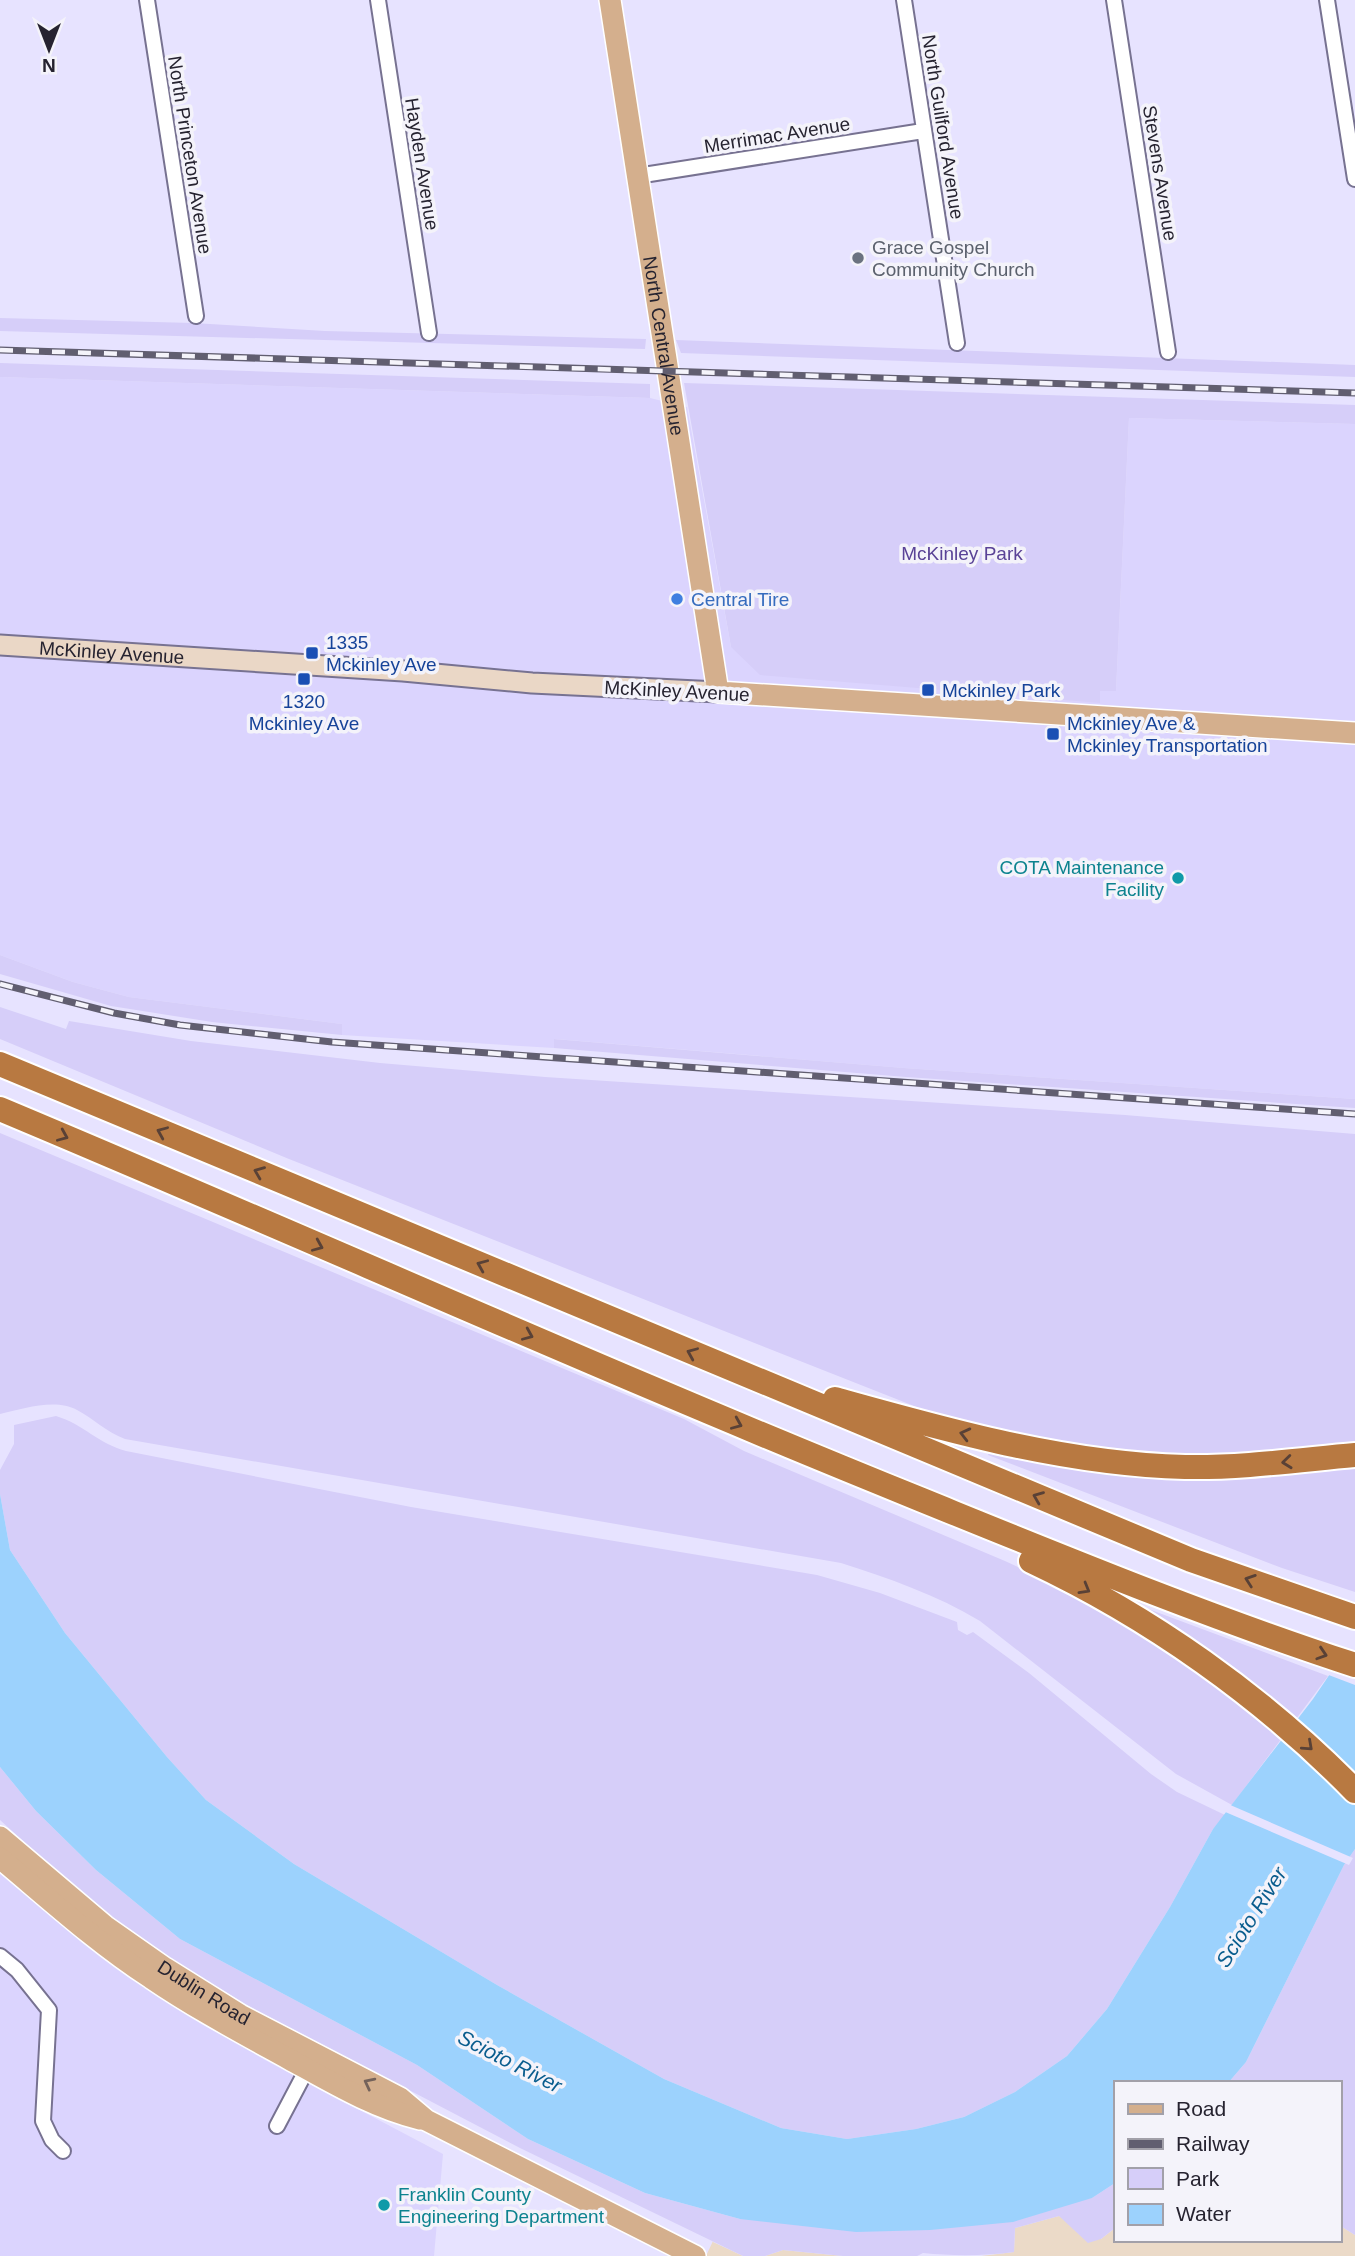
<svg xmlns="http://www.w3.org/2000/svg" width="1355" height="2256" font-family="Helvetica,sans-serif">
<style>
.commercial{fill:#ebdac8}
.built{fill:#dbd4fe}
.green{fill:#d6cef9}
.water{fill:#9cd2fd}
.pier{fill:#e7e3ff}
.lines{fill:none;stroke-linecap:round;stroke-linejoin:round}
.minor-casing{stroke:#777291;stroke-width:18}
.secondary-casing{stroke:#777291;stroke-width:23}
.primary-casing{stroke:#fff;stroke-width:24}
.motorway-casing{stroke:#fff;stroke-width:28}
.minor{stroke:#fff;stroke-width:14}
.secondary{stroke:#ead7c6;stroke-width:19}
.primary{stroke:#d4af8d;stroke-width:21}
.motorway{stroke:#b87941;stroke-width:24}
.rail-casing{stroke:#615e70;stroke-width:7}
.rail{stroke:#f4f3fa;stroke-width:4.5;stroke-dasharray:13;stroke-linecap:butt}
.oneway{stroke:#594136}
.oneway2{stroke:#74625a}
.worship-dot{fill:#6b7280;stroke:#f4f3fa;stroke-width:2.5}
.shop-dot{fill:#3f7fe0;stroke:#f4f3fa;stroke-width:2.5}
.transit-dot{fill:#1a4fb4;stroke:#f4f3fa;stroke-width:2.5}
.culture-dot{fill:#0f9aa8;stroke:#f4f3fa;stroke-width:2.5}
.labels{text-anchor:middle;dominant-baseline:central;stroke-width:7;stroke-linejoin:round;paint-order:stroke}
.street-label{font-size:19px;fill:#262330;stroke:#f4f3fa}
.worship-label{font-size:19px;fill:#5b616d;stroke:#f4f3fa;text-anchor:start}
.park-label{font-size:19px;fill:#5a4397;stroke:#f4f3fa}
.shop-label{font-size:19px;fill:#366cbe;stroke:#f4f3fa;text-anchor:start}
.transit-label{font-size:19px;fill:#164399;stroke:#f4f3fa;text-anchor:start}
.culture-label{font-size:19px;fill:#0d838f;stroke:#f4f3fa;text-anchor:end}
.water-label{font-size:21px;font-style:italic;fill:#0a5d8e;stroke:#f4f3fa}
</style>
<rect width="100%" height="100%" fill="#e7e3ff"/>
<!-- commercial -->
<path class="commercial" d="M1059,2216l42,23 14,-11v12h224v-15l16,10v21h-374l33,-4 1,-24z
M713,2241v1l30,14h-37z
M783,2250l60,6h-78z"/>
<!-- built -->
<path class="built" d="M0,377l650,21 37,9 44,240 369,55v-11h16l13,-273 226,6v675l-451,-31 -349,-29 -1,9 -212,-13v-11l-213,-27 -56,-15 -73,-27z
M0,1869l81,70 184,121 178,94 -9,102h-434z"/>
<!-- green -->
<path class="green" d="M0,318l193,5 132,8 321,8 -1,10 -645,-18z
M676,340l679,25v12l-674,-24z
M0,363l650,21v14l-650,-21z
M684,383l671,22v19l-226,-6 -13,273h-16v12l-340,-28 -29,-28z
M0,955l73,27 56,15 213,27v11l-130,-13 -101,-16 -111,-32z
M0,1007l66,22 3,-8 122,20 189,22 165,14 580,38 230,19v312l-39,5 -153,6 -100,-12 -116,-26 -658,-260 -289,-120z
M554,1039l350,29 451,31v9l-449,-31 -352,-29z
M0,1133l684,286 60,32 261,110 47,22 89,29 2,-5 185,69 -96,129 -56,-31 -196,-153c-43,-26 -92,-43 -139,-58l-716,-124c-19,-7 -31,-20 -48,-29 -22,-12 -54,-1 -77,4z
M56,1416c27,8 43,28 70,35l285,56 406,68 63,18 77,29 1,8 9,5 6,-3 56,41 122,101 26,18 48,23 -12,14 -43,78 -63,102 -40,47 -52,36 -51,25 -48,12 -69,10 -66,-11 -117,-49 -167,-94 -203,-121 -88,-64 -39,-43 -102,-124 -55,-83 -10,-56v-24l14,-26v-19z
M991,1447l364,16v129l-73,-24 -294,-113z
M0,1767l36,44 60,59 84,69 237,126 111,74 117,54 95,26 352,-21 23,-15v45l-14,11 -13,4 -29,-27 -44,12 -1,24c-29,4 -62,4 -91,1l-6,3h-74l-60,-6 -18,6h-22l-223,-108 -268,-140 -102,-62 -51,-36 -99,-90z
M1355,1849v386l-16,-10v-142h-111l18,-21 98,-197z"/>
<!-- water -->
<path class="water" d="M0,1494l10,56 55,83 102,124 39,43 88,64 203,121 167,94 117,49 66,11 69,-10 48,-12 51,-25 52,-36 40,-47 63,-102 43,-78 100,-130 42,-62v212l-11,16 -98,197 -18,21h-113v100l-23,15 -79,24 -83,8 -74,2 -116,-13 -95,-26 -117,-54 -111,-74 -237,-126 -84,-69 -60,-59 -36,-44z"/>
<!-- pier -->
<path class="pier" d="M1355,1633v52l-29,-11z
M1228,1804l125,54 -4,7 -126,-54z"/>
<g class="lines">
<defs>
<path id="minor" d="M147,0l49,316
M378,0l51,333
M904,0l53,343
M1114,0l54,352
M1327,0l28,179
M637,176l286,-45
M0,1956l17,14 32,40 -6,111 9,19 11,11
M277,2126l30,-57"/>
<g id="secondary">
<path id="s1" d="M0,645l403,26 129,12 186,9"/>
</g>
<g id="primary">
<path id="s2" d="M610,0l108,692 637,41"/>
<path id="s3" d="M0,1837l105,89 60,42 75,47 160,83 26,22 269,136"/>
<path d="M0,1858c49,41 97,85 151,120 44,30 91,55 138,81 42,23 85,49 131,60"/>
</g>
<path id="motorway" d="M0,1064l1191,496 164,57
M0,1109c308,129 612,266 922,391 143,58 286,117 433,165
M835,1399c115,32 230,65 350,68 57,1 114,-7 170,-12
M1031,1561c119,56 232,136 324,230"/>
</defs>
<!-- minor casing -->
<use href="#minor" class="minor-casing"/>
<!-- secondary casing -->
<use href="#secondary" class="secondary-casing"/>
<!-- primary casing -->
<use href="#primary" class="primary-casing"/>
<!-- motorway casing -->
<use href="#motorway" class="motorway-casing"/>
<!-- minor -->
<use href="#minor" class="minor"/>
<!-- secondary -->
<use href="#secondary" class="secondary"/>
<!-- primary -->
<use href="#primary" class="primary"/>
<!-- motorway -->
<use href="#motorway" class="motorway"/>
<defs>
<path id="rail" d="M0,350l1355,43
M0,984l114,29 66,12 152,17 1023,72"/>
</defs>
<!-- rail casing -->
<use href="#rail" class="rail-casing"/>
<!-- rail -->
<use href="#rail" class="rail"/>
</g>
<!-- one-way arrows -->
<defs><path id="oneway-chevron" d="M-2-3.5L2.5 0L-2 3.5" fill="none" stroke-width="1.6" stroke-linecap="round" stroke-linejoin="round" transform="scale(1.75)"/></defs>
<g class="oneway">
<use href="#oneway-chevron" transform="translate(162 1132) rotate(-157)"/>
<use href="#oneway-chevron" transform="translate(63 1136) rotate(23)"/>
<use href="#oneway-chevron" transform="translate(259 1172) rotate(-158)"/>
<use href="#oneway-chevron" transform="translate(318 1246) rotate(23)"/>
<use href="#oneway-chevron" transform="translate(482 1265) rotate(-157)"/>
<use href="#oneway-chevron" transform="translate(528 1335) rotate(23)"/>
<use href="#oneway-chevron" transform="translate(692 1353) rotate(-157)"/>
<use href="#oneway-chevron" transform="translate(737 1424) rotate(23)"/>
<use href="#oneway-chevron" transform="translate(965 1434) rotate(-166)"/>
<use href="#oneway-chevron" transform="translate(1287 1462) rotate(174)"/>
<use href="#oneway-chevron" transform="translate(1038 1497) rotate(-158)"/>
<use href="#oneway-chevron" transform="translate(1250 1580) rotate(-161)"/>
<use href="#oneway-chevron" transform="translate(1085 1589) rotate(30)"/>
<use href="#oneway-chevron" transform="translate(1322 1654) rotate(18)"/>
<use href="#oneway-chevron" transform="translate(1308 1746) rotate(42)"/>
</g>
<use class="oneway2" href="#oneway-chevron" transform="translate(369 2083) rotate(-153)"/>
<!-- markers -->
<circle class="worship-dot" cx="858" cy="258" r="7"/>
<circle class="shop-dot" cx="677" cy="599" r="7"/>
<g class="transit-dot">
<rect x="305" y="646" width="14" height="14" rx="3.5"/>
<rect x="297" y="672" width="14" height="14" rx="3.5"/>
<rect x="921" y="683" width="14" height="14" rx="3.5"/>
<rect x="1046" y="727" width="14" height="14" rx="3.5"/>
</g>
<g class="culture-dot">
<circle cx="1178" cy="878" r="7"/>
<circle cx="384" cy="2205" r="7"/>
</g>
<g class="labels">
<!-- street labels -->
<g class="street-label">
<text transform="translate(943 127) rotate(81)">North Guilford Avenue</text>
<text transform="translate(777 135) rotate(-9)">Merrimac Avenue</text>
<text transform="translate(190 155) rotate(81)">North Princeton Avenue</text>
<text transform="translate(422 164) rotate(81)">Hayden Avenue</text>
<text transform="translate(1160 173) rotate(81)">Stevens Avenue</text>
<text stroke="none"><textPath href="#s2" startOffset="350">North Central Avenue</textPath></text>
<text stroke="none"><textPath href="#s1" startOffset="112">McKinley Avenue</textPath></text>
<text transform="translate(677 691) rotate(3)">McKinley Avenue</text>
<text stroke="none"><textPath href="#s3" startOffset="257">Dublin Road</textPath></text>
</g>
<!-- worship labels -->
<g class="worship-label">
<text x="872" y="247">Grace Gospel<tspan x="872" dy="22">Community Church</tspan></text>
</g>
<!-- park labels -->
<g class="park-label">
<text x="962" y="553">McKinley Park</text>
</g>
<!-- shop labels -->
<g class="shop-label">
<text x="691" y="599">Central Tire</text>
</g>
<!-- transit labels -->
<g class="transit-label">
<text x="326" y="642">1335<tspan x="326" dy="22">Mckinley Ave</tspan></text>
<text x="942" y="690">Mckinley Park</text>
<text x="304" y="701" text-anchor="middle">1320<tspan x="304" dy="22">Mckinley Ave</tspan></text>
<text x="1067" y="723">Mckinley Ave &amp;<tspan x="1067" dy="22">Mckinley Transportation</tspan></text>
</g>
<!-- culture labels -->
<g class="culture-label">
<text x="1164" y="867">COTA Maintenance<tspan x="1164" dy="22">Facility</tspan></text>
<text x="398" y="2194" text-anchor="start">Franklin County<tspan x="398" dy="22">Engineering Department</tspan></text>
</g>
<!-- water labels -->
<g class="water-label">
<text transform="translate(1251 1917) rotate(-58)">Scioto River</text>
<text transform="translate(510 2061) rotate(27)">Scioto River</text>
</g>
</g>
<!-- legend -->
<rect x="1114" y="2081" width="228" height="161" fill="#f4f3fa" stroke="#a2a0a9" stroke-width="2"/>
<rect x="1128" y="2104" width="35" height="10" fill="#d4af8d" stroke="#a2a0a9" stroke-width="2"/>
<text x="1176" y="2116" font-size="21" fill="#262330">Road</text>
<rect x="1128" y="2139" width="35" height="10" fill="#615e70" stroke="#a2a0a9" stroke-width="2"/>
<text x="1176" y="2151" font-size="21" fill="#262330">Railway</text>
<rect x="1128" y="2168" width="35" height="21" fill="#d6cef9" stroke="#a2a0a9" stroke-width="2"/>
<text x="1176" y="2186" font-size="21" fill="#262330">Park</text>
<rect x="1128" y="2204" width="35" height="21" fill="#9cd2fd" stroke="#a2a0a9" stroke-width="2"/>
<text x="1176" y="2221" font-size="21" fill="#262330">Water</text>
<!-- north arrow -->
<g transform="translate(49 49) rotate(180)" stroke="#f4f3fa" stroke-width="5" paint-order="stroke">
<path d="M0-5L12 26L0 18L-12 26Z" fill="#262330"/>
<text y="-10" font-size="19" font-weight="bold" text-anchor="middle" fill="#262330">N</text>
</g>
</svg>
